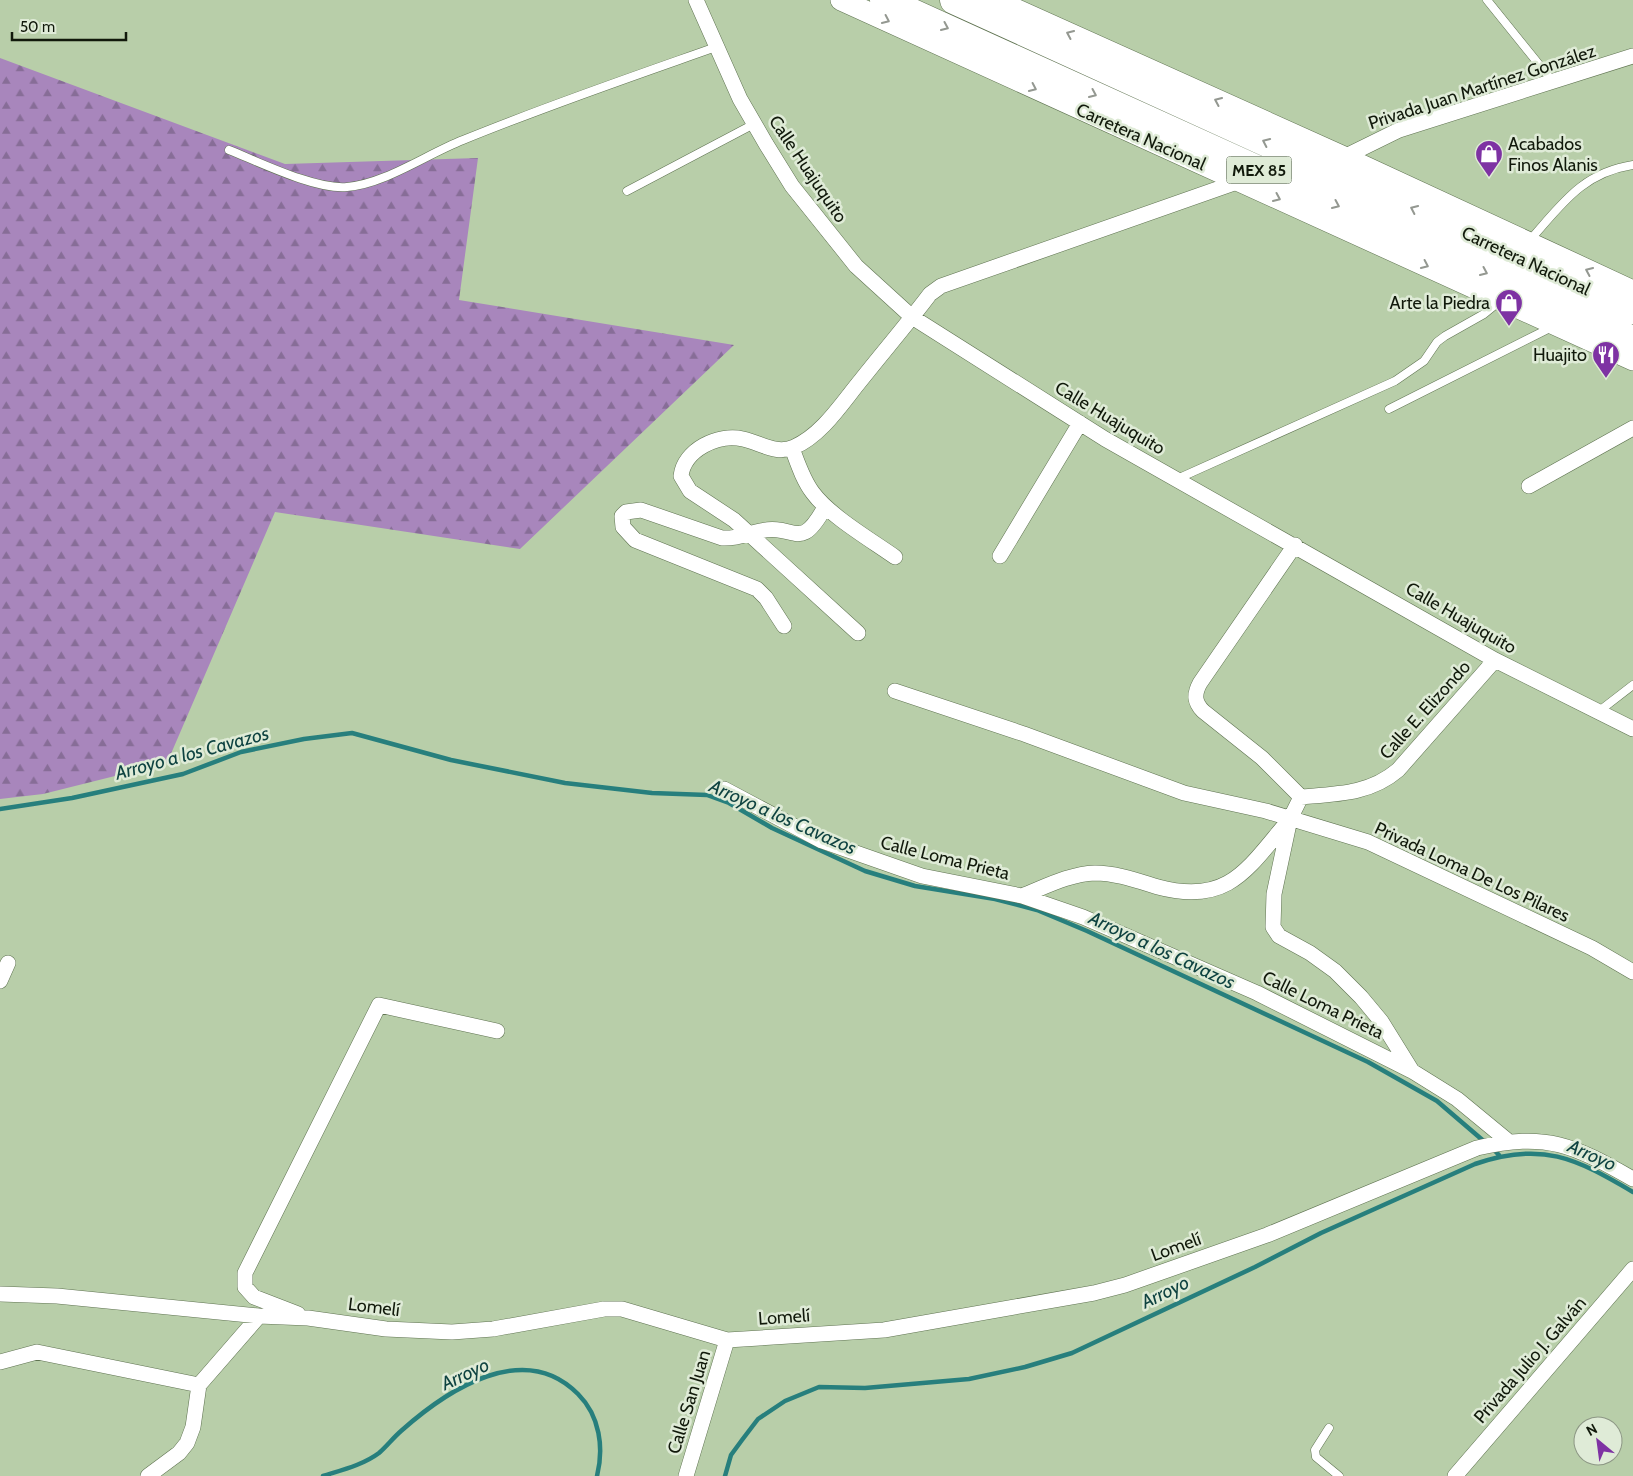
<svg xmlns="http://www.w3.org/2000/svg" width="1633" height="1476" font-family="Cabin,sans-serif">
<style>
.forest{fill:url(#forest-firs)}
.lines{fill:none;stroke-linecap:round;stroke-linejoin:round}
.stream{stroke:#277f7d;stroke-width:4.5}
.lane-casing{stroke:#5f7351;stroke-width:9}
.street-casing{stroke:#5f7351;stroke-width:16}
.secondary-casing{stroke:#5f7351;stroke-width:22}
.highway-casing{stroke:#5f7351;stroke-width:29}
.lane{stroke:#fff;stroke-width:8}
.street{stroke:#fff;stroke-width:15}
.secondary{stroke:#fff;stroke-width:21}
.highway{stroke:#fff;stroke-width:28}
.oneway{stroke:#949891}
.labels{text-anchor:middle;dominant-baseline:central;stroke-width:5;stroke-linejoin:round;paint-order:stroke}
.shield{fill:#dfebd7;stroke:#4f5848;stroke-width:1}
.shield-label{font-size:16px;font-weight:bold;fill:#11190b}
.street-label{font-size:18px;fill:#11190b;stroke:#dfebd7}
.poi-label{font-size:18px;fill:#11190b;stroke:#dfebd7;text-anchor:end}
.water-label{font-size:19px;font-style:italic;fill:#0f4341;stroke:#dfebd7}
</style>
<defs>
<pattern id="forest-firs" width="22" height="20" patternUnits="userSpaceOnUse" patternTransform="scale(1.25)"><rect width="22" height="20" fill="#a886bc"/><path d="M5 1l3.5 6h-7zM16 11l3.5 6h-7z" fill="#876d97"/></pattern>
</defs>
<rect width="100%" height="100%" fill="#b8cea9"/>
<!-- forest -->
<path class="forest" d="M0,58l285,106 193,-6 -19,142 275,45 -214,204 -245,-37 -108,251 -124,31 -43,5z"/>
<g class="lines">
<!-- stream -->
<path class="stream" d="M0,809l72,-11 111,-24 58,-22 63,-13 48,-6 99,27 114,23 87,10 55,2 22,8 43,25 93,43 50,15 80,13 42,11 50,21 281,131 69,39 49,42
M1492,1148l7,7
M323,1476c19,-6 40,-11 56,-23 8,-7 14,-15 22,-22 46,-41 123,-92 177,-37 22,22 26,54 19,82
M725,1476l6,-21 11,-15 16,-21 27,-18 34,-14 46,1 104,-9 56,-12 47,-14 183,-86 66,-34 154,-69c67,-23 100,-6 158,28"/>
<defs>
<path id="lane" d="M1487,0l67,83
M229,150c30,12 87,40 118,37 38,-3 80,-33 116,-47 83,-34 168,-63 253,-93
M627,191l127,-67
M1530,240c32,-36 52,-67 103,-75
M1389,409l163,-82
M1177,479l218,-98 29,-20 13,-19 8,-6 39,-22 16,-13
M1598,712l35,-27
M1329,1428l-14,22 1,7 23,19"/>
<path id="street" d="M696,0l44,99 26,45 26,42 64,80 56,51 193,122 390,221 138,69
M1344,157l55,-27 234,-74
M792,448c6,16 11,32 21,45 17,23 58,47 82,64
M1529,486l104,-58
M1295,545l-95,138c-6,11 -6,19 3,28l59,47 39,39
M1000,556l80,-133
M784,626l-18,-28 -9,-9 -122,-49 -12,-13 -1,-11 4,-4 15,-2 81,28c16,1 24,-4 38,-7 36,-8 39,23 65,-24
M858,633l-124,-113 -44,-29 -9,-15c3,-26 37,-43 62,-37 18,4 33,16 51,8 28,-12 48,-44 67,-67 23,-29 47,-57 69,-86l11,-8 299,-105
M895,691l129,43 160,59 82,18 102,31 224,106 41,24
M724,789l98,52 100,35 100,20 61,21 174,76 155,78 45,28 51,42
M1301,797l-11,22 -16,75 -1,33 6,9 31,17 25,18 26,26 20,24 31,50
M1301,797c36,-3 69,-3 97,-27l97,-110
M1022,896c23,-9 47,-22 73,-23 21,0 43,8 63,14 71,19 90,-19 131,-67
M0,981l8,-18
M0,1294l57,2 202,20 49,2 78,11 66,3 41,-3 111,-20h18l105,31 157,-10 210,-37 31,-8 142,-50 210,-87c70,-16 96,-3 156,31
M298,1314l-44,-17 -9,-10v-14l134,-268 118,26
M0,1362l37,-10 162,33
M148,1476l31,-23 8,-10 6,-16 6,-42 60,-69
M686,1476l41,-136
M1455,1476l178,-207"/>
<path id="secondary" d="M841,0l792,360
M995,0l349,157 289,134"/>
<path id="highway" d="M884,0l749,340
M954,0l679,310"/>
</defs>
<!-- lane casing -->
<use href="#lane" class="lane-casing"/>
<!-- street casing -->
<use href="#street" class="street-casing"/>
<!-- secondary casing -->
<use href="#secondary" class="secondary-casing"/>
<!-- highway casing -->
<use href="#highway" class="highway-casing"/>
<!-- lane -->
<use href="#lane" class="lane"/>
<!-- street -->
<use href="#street" class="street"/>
<!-- secondary -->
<use href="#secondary" class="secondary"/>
<!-- highway -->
<use href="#highway" class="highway"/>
</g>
<!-- one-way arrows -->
<defs><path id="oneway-chevron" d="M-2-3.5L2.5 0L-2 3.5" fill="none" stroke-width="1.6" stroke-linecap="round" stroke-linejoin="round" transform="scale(1.25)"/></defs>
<g class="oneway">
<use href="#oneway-chevron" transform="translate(886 20) rotate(25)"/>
<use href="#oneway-chevron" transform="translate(945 27) rotate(24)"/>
<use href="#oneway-chevron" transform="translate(1070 34) rotate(-156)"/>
<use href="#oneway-chevron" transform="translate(1033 88) rotate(25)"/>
<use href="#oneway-chevron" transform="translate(1093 94) rotate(24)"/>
<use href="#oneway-chevron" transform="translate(1218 101) rotate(-156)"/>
<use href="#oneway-chevron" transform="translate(1266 142) rotate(-155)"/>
<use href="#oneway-chevron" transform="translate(1277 198) rotate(24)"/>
<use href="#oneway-chevron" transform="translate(1336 205) rotate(24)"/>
<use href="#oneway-chevron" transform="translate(1414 209) rotate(-155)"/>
<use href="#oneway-chevron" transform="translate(1425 265) rotate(25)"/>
<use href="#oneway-chevron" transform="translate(1589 271) rotate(-156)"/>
<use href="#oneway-chevron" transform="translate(1484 272) rotate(24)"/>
</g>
<!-- icons -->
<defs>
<symbol id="shop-pin" viewBox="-11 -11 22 30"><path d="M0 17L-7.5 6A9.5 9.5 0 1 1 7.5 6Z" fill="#7e32a3" stroke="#dfebd7"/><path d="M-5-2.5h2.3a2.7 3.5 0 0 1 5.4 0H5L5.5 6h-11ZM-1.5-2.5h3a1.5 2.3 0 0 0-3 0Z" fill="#fff"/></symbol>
<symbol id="restaurant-pin" viewBox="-11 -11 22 30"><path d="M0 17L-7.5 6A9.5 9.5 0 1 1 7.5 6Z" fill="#7e32a3" stroke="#dfebd7"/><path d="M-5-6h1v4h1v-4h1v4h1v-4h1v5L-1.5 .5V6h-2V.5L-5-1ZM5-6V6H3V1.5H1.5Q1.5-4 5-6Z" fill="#fff"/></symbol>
</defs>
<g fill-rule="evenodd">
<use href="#shop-pin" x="1473" y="138" width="32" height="43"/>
<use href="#shop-pin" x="1493" y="287" width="32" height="43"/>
<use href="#restaurant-pin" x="1590" y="339" width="32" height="43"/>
</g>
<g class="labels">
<!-- shield labels -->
<rect class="shield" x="1226.5" y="156.5" width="65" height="27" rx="4"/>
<g class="shield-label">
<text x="1259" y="170">MEX 85</text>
</g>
<!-- street labels -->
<g class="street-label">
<text transform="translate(1482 87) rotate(-18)">Privada Juan Martínez González</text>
<text transform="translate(1141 137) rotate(24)">Carretera Nacional</text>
<text transform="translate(808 169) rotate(56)">Calle Huajuquito</text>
<text transform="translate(1526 261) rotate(25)">Carretera Nacional</text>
<text transform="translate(1110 418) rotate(31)">Calle Huajuquito</text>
<text transform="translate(1461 618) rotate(30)">Calle Huajuquito</text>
<text transform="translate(1425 710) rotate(-48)">Calle E. Elizondo</text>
<text transform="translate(945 858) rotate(14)">Calle Loma Prieta</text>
<text transform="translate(1472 872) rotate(25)">Privada Loma De Los Pilares</text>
<text transform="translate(1323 1005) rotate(26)">Calle Loma Prieta</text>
<text transform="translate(1176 1247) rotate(-20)">Lomelí</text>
<text transform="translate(374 1307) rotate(7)">Lomelí</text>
<text transform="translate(784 1317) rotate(-4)">Lomelí</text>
<text transform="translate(1530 1360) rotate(-49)">Privada Julio J. Galván</text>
<text transform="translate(689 1402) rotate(-73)">Calle San Juan</text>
</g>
<!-- poi labels -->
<g class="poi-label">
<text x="1508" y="144" text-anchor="start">Acabados<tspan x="1508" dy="21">Finos Alanis</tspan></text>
<text x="1490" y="303">Arte la Piedra</text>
<text x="1587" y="355">Huajito</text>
</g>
<!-- water labels -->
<g class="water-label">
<text transform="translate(192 753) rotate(-15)">Arroyo a los Cavazos</text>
<text transform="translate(783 817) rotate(24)">Arroyo a los Cavazos</text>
<text transform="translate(1162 950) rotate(25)">Arroyo a los Cavazos</text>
<text transform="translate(1592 1155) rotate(24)">Arroyo</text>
<text transform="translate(1165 1292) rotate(-26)">Arroyo</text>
<text transform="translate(465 1374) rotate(-25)">Arroyo</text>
</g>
</g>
<!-- north arrow -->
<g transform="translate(1598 1441) rotate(331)"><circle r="24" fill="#dfebd7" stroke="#8d9785"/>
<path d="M0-4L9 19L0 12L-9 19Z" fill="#7e32a3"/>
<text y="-8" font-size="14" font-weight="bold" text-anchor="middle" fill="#11190b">N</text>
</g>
<!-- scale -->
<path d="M12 32v8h114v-8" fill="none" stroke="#11190b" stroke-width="2.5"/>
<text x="20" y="32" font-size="15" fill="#11190b" stroke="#dfebd7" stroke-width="4" paint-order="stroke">50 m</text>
</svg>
